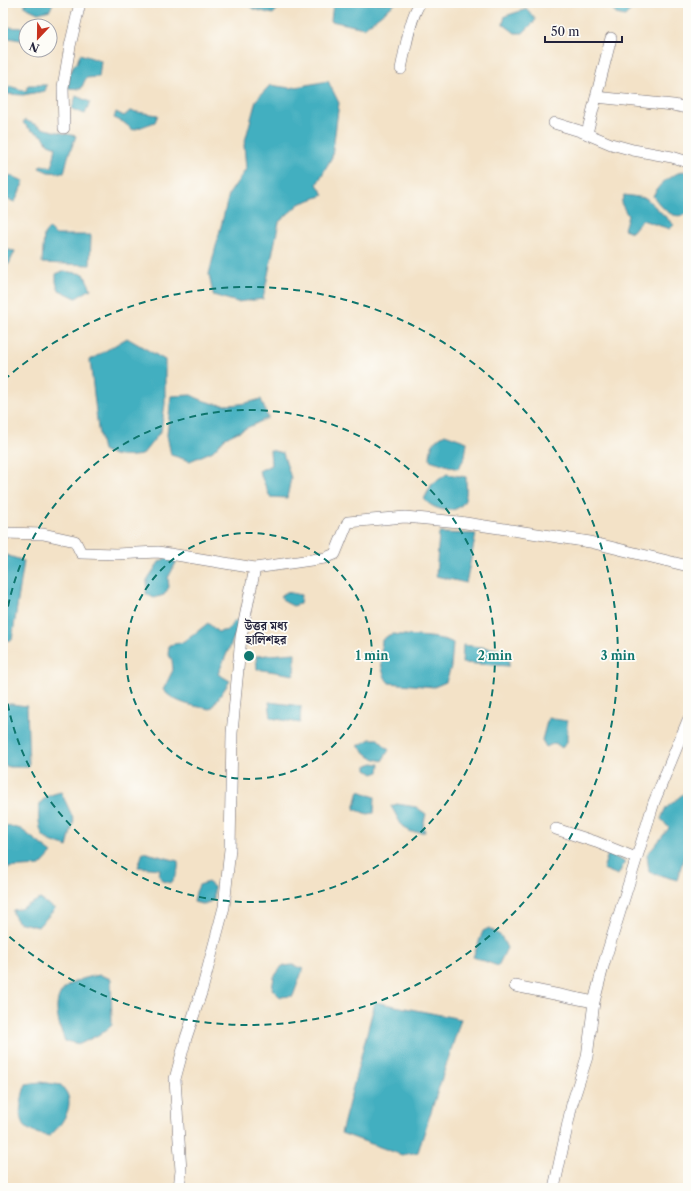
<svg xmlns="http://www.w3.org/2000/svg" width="691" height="1191" font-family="'Libre Caslon Text','Noto Serif Bengali',serif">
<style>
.water{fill:#42afc0;stroke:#32687e}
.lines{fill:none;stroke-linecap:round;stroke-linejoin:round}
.minor-casing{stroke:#6b656c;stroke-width:12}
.minor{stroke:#fff;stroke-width:11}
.ring{fill:none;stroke:#0f766e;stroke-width:2;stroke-dasharray:7 5}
.labels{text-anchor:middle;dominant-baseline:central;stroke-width:3.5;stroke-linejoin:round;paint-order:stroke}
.neighbourhood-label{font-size:12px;font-weight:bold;fill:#22223b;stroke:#fdfcf7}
.centre{fill:#0f766e;stroke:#fdfcf7;stroke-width:2}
.ring-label{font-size:12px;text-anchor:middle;font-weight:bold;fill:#0f766e;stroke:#fdfcf7;stroke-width:3.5;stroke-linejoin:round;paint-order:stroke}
</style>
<rect width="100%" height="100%" fill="#fdfcf7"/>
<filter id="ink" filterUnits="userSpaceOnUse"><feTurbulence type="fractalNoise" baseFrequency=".025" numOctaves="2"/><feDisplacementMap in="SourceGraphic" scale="8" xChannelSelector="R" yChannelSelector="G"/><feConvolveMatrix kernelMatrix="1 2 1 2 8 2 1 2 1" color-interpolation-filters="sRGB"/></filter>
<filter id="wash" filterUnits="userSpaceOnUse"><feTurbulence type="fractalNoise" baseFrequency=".012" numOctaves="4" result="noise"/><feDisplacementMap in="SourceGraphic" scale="16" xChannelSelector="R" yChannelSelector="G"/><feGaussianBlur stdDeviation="0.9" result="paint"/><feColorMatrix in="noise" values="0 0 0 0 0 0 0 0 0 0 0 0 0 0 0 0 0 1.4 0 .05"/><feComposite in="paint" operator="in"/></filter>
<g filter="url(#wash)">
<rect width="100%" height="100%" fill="#f3e2c7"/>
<!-- water -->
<path class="water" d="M25,3h28l-3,7 -12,3 -13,-6z
M246,3h38l-11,11 -20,-5z
M333,3h63l-32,25 -33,-7z
M612,3h20l2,4 -9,9 -9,-2 -5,-7z
M527,9l9,11 -13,13h-8l-12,-9 2,-8z
M3,27l23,1v13l-23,-4z
M80,54l21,7 -2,16 -13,1 -5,11 -13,-1 2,-14 4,-9 3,-2z
M328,81l11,22 -7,54 -15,27 7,11 -25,9 -20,18 -16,77 -26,3 -24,-7 -4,-21 20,-80 17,-25 -2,-24 12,-45 14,-15 20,3z
M28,85h19l-2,6 -22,4 -16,-1 2,-8 17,5z
M76,96l14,6 -5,12 -13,-5z
M130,111l28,4 -3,7 -22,8 -10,-8 -9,-4 2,-6 8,4z
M25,120l20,9 31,7 -8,21 -4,16 -16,-1 -9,-4 2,-3 11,2 4,-20 -8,-3 -5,-8 -12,-6 -8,-7z
M683,171l5,2v40c-15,9 -27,-6 -35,-17 6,-13 17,-20 30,-25z
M3,173l21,8 -9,21 -12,-4z
M624,195l22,3 28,27 -4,4 -28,-9 -10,12 -8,-3 4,-13 -7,-13z
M49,228l7,7h35l-1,30 -48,-2 2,-29z
M3,249l12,2 -6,13 -6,3z
M63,271l21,3 7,15 -15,9 -17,-8 -3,-8v-8z
M127,338l38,22v44l-4,27 -19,24c-14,2 -27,3 -39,-5l-5,-21 -8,-69z
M191,395c25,13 43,12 70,4l7,19 -43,20 -12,13 -23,10 -19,-6 -4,-20 4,-39z
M445,434l22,8 -2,15 -7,12 -28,-9c0,-13 3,-20 15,-26z
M270,450l13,3 8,25 -4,20 -17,-1 -11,-26 12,-6z
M447,474l19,3c0,7 1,17 -1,23 -8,17 -32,10 -41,-1l8,-15z
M439,533l37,1 -10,49 -30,-7z
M3,554l21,7 -12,79 -9,1z
M169,556l10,1 -11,21 1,9 -5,8 -10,3 -8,-4 1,-14 12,-18z
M287,592l14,3 -1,9 -7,2 -8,-4 -5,-6z
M234,621h7l-23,53 12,7 -19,28c-18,-3 -35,-5 -48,-19l10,-20 -1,-10 -4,-6 1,-9 15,-3 24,-19 10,9 10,-2z
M394,634c14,2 49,2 59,9l-2,24 -5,15 -12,5 -45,-4c-10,-10 -8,-29 -7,-43l7,-5z
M463,645l46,5v16l-47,-3z
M295,653l-1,22 -37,-6 -1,-13z
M269,702l32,4 -1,17 -29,-5z
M3,703l24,3 2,61h-19l-7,-2z
M548,718l19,3v21l-5,6 -7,-5 -9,4 -4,-7z
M370,739h8l11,11 -7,11 -12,-4 -12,-11z
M373,763l7,1 -1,8 -6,2 -6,-4v-5z
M359,791l16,6 -1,16 -7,1 -13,-5z
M61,792l13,28 -7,27c-6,-3 -18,-5 -23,-10 -5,-5 -7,-26 -4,-33 4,-8 13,-10 21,-12z
M684,793l4,3v47l-11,37 -28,-8 -2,-18 6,-6 16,-20 -8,-9 4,-10z
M397,804l19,3 10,7 -3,12 2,6h-14l-9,-6 -11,-20z
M3,825l18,4 31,24 -12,13 -37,2z
M143,852l35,9c1,9 -1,15 -8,22l-8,-2 -3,-6 1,-6 -22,-2z
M608,854l17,8 -7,13 -15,-6z
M208,882l6,5v12l-9,6 -11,-3 2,-10 3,-7z
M40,899l15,10 -17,18 -20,-5 -5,-8v-4l7,-1z
M489,928l12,8 6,12 -9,18 -25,-9 10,-26z
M293,965l10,4 -10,27 -13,1 -8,-8 2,-12 8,-11z
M100,975l11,4 1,46 -8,7 -24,12 -15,-3c-16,-40 -10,-59 35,-66z
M375,1002l86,17 -43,133 -16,3 -61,-22z
M40,1082l21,3c2,3 6,7 7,11 5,15 -9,31 -18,40 -21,-3 -33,-9 -29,-31 1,-8 2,-14 5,-21z"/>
</g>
<g filter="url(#ink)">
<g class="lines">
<defs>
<path id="minor" d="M401,69c4,-18 9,-52 19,-66
M596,97l77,8 15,3
M554,123l26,8 31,13 22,6 39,7 16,5
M64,128l-1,-41 7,-41 10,-43
M587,133l24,-95
M3,533l40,1 32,7 6,12 35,1 42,-2 97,16 70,-10 10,-4 13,-32 57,-5 54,5 131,20 98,24
M556,829l40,13 40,16
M515,986l79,16
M179,1188l2,-17 -6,-92 11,-41 16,-48 22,-83 6,-58 2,-116 9,-96 14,-69
M554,1188l18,-84 15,-47 7,-55 10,-39 50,-161 34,-82"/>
</defs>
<!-- minor casing -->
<use href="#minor" class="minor-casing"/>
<!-- minor -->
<use href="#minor" class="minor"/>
</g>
</g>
<!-- distance rings -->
<g class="ring">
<circle cx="249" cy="656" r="123"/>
<path d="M3 654A246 246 0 1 1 3 658"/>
<path d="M4 380A369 369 0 1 1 4 932"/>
</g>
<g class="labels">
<!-- neighbourhood labels -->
<g class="neighbourhood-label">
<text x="266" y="625">উত্তর মধ্য<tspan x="266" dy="14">হালিশহর</tspan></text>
</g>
</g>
<circle cx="249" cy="656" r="6" class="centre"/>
<g class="ring-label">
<text x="372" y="660">1 min</text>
<text x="495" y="660">2 min</text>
<text x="618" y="660">3 min</text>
</g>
<!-- margin -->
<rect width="691" height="1191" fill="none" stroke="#fdfcf7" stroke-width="16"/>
<!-- north arrow -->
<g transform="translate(38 38) rotate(202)"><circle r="19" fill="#fdfcf7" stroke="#a5a5ac"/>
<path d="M0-3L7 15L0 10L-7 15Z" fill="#c8321e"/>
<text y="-6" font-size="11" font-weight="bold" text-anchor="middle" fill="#22223b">N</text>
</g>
<!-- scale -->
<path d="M545 36v6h77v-6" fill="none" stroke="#22223b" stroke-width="2"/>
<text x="551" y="36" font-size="12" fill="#22223b" stroke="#fdfcf7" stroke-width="3" paint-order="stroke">50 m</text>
</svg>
